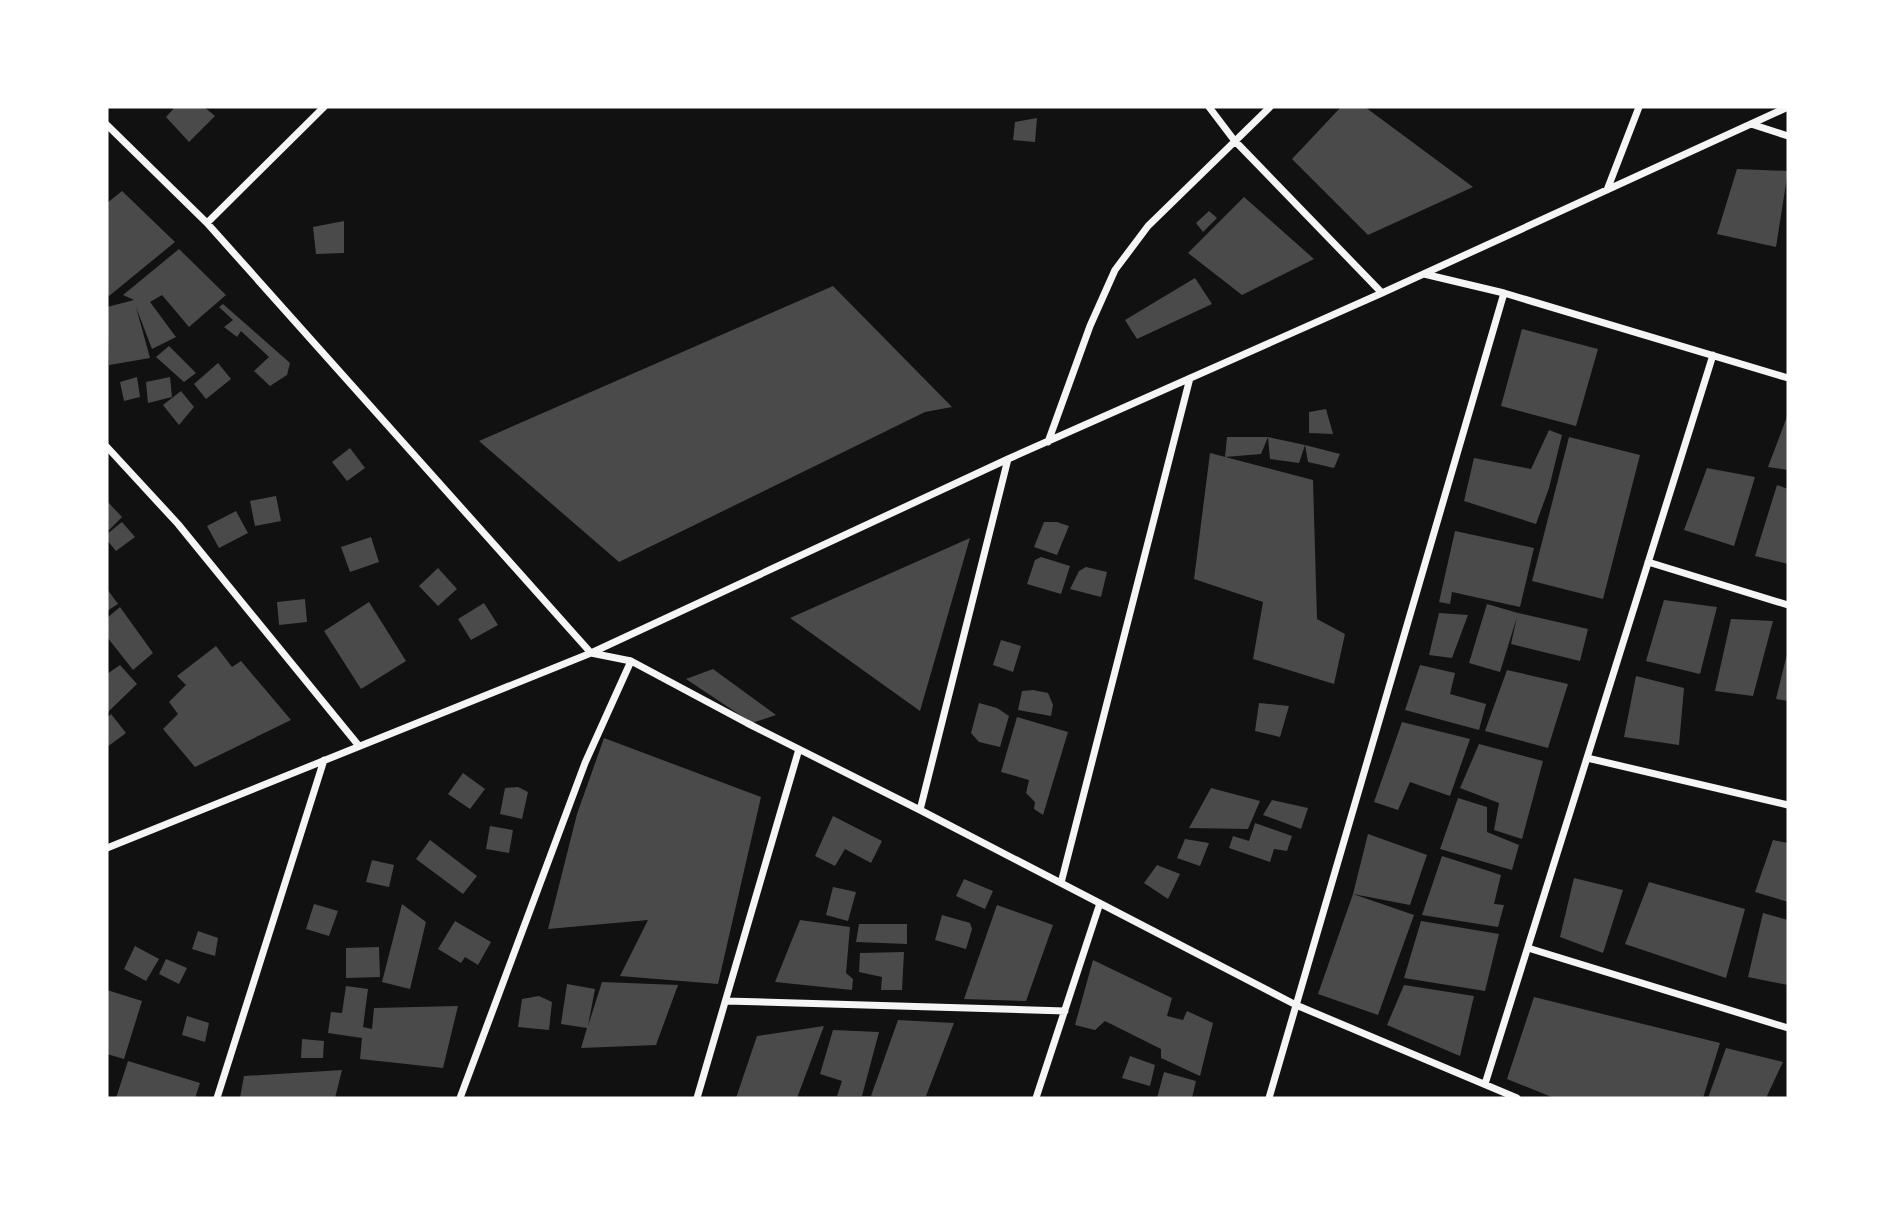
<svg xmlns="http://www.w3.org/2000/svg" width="1895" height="1205" font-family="Georgia,serif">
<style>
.building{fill:#4a4a4a}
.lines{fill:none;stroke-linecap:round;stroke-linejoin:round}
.minor{stroke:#f5f5f5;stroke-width:7}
</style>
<rect width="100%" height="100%" fill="#111"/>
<!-- building -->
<path class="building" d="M175,107h29l11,9 -26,26 -23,-25z
M1341,107h24l108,80 -105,48 -76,-76z
M1037,118l-2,24 -22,-2 2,-18z
M1737,169l51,2 -12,76 -59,-13z
M122,191l53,51 -66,54 -2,-3v-90z
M1244,197l70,62 -72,36 -54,-42z
M1209,211l8,7 -14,14 -7,-9z
M344,221v32l-28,1 -3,-27z
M179,249l47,46 -37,32 -27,-32 -12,7 26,35 -24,12 -16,-42 14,51 -41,7 -2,-58 27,-7 -11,-5z
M1195,278l17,26 -75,35 -12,-19z
M833,286l119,121 -27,5 -306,150 -140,-121z
M223,304l67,59 -3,12 -17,11 -16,-15 15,-14 -28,-26 -4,6 -13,-10 9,-7 -14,-13z
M1522,329l76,20 -22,77 -75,-20z
M169,346l27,27 -12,9 -28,-25z
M218,363l13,16 -25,20 -12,-15z
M137,377l3,20 -16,4 -4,-19z
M170,377l2,20 -24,6 -2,-21z
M181,391l13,16 -15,18 -16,-20z
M1326,409l7,25 -24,-1v-21z
M1788,414v56l-20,-3z
M1549,430l13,5 -13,53 -13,36 -72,-23 10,-43 57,11z
M1227,437h41l-7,17 -36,3z
M1268,437l37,8 35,9 -6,14 -26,-6 -3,-17 -6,18 -29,-4z
M1569,437l71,18 -37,144 -71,-18z
M350,448l15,20 -18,13 -15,-19z
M1210,453l103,27 4,139 28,15 -11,50 -81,-25 10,-57 -69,-23z
M1707,468l48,9 -21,69 -50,-16z
M1777,485l11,4v75l-33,-8z
M276,496l5,25 -26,5 -5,-25z
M107,501l15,16 -13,13 -2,-2z
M236,511l12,22 -29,15 -12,-22z
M122,522l13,15 -19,14 -9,-11v-6z
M1044,522h13l12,4 -12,29 -23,-8z
M1455,531l79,17 -14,59 -68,-15 -2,12 -11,-2z
M371,537l8,25 -29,10 -9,-25z
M970,538l-50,173 -130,-93z
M1041,557l29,9 -9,28 -34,-10 8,-24z
M1086,567l21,5 -6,25 -31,-8 9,-18z
M438,568l19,21 -19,17 -19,-20z
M107,589l11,15 -11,7z
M305,599l2,23 -28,3 -2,-23z
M1664,600l53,7 -17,67 -54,-13z
M369,602l37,59 -45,28 -37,-58z
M484,603l14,22 -27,15 -13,-21z
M1487,604l31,9 70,16 -8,32 -69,-17 6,-27 -17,55 -31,-9z
M120,607l33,46 -20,17 -26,-33v-19z
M1439,613l29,2 -16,43 -23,-3z
M1731,619l42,2 -20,75 -38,-5z
M1001,640l20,6 -8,26 -20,-7z
M216,646l16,21 9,-6 50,59 -96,47 -32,-38 15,-15 -9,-12 17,-17 -9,-9z
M1787,654h1v47l-12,-2z
M120,665l17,19 -30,29v-39z
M1420,665l35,8 -5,21 36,10 -7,26 -74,-20z
M713,669l63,46 -24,8 -66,-44z
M1507,670l61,14 -20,64 -63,-17z
M1636,676l48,12 -5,57 -55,-8z
M1033,690l15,3 5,12 -2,11 -33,-6 4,-19z
M979,703l18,5 12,8 -9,31 -21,-5 -8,-9z
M1259,703l30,3 -9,31 -25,-6z
M111,714l15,19 -19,14v-29z
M1017,717l51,15 -25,83 -9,-6 1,-7 -9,-9 3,-13 -28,-8z
M1402,722l68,17 -20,57 -40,-14 -12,28 -24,-8z
M604,738l157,59 -43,187 -98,-8 28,-56 -100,9 29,-115z
M1479,744l64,17 -21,78 -28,-9 5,-27 -39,-15z
M463,773l22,16 -15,20 -22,-15z
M518,787l10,5 -6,27 -22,-5 5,-26z
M1211,788l49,13 -12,28 -59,-1z
M1458,798l29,9v25l32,13 -7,25 -72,-21z
M1272,800l36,8 -7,21 -38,-14z
M833,816l49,25 -11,22 -26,-14 -10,17 -20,-10z
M1255,823l37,13 -5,15 -13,-2 -4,13 -41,-14 4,-12 16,5z
M490,826l23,4 -4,23 -23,-4z
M1368,834l59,21 -17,50 -57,-11 61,21 -36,100 -60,-21 35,-100z
M1185,839l24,4 -9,23 -23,-8z
M430,840l47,36 -14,18 -47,-35z
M1773,840l15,3v59l-33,-10z
M1442,856l59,19 -7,29 10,1 -6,22 -76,-12z
M372,860l22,5 -5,22 -23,-5z
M1157,865l23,9 -12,25 -24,-16z
M1574,878l49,12 -20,63 -43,-16z
M964,879l29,12 -8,18 -29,-13z
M1649,882l96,27 -19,69 -101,-34z
M833,887l23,5 -8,29 -22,-6z
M314,904l24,7 -9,25 -23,-7z
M402,904l24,18 -16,67 -28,-7z
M997,905l56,20 -27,76 -62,-2z
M1763,913l25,7v65l-40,-8z
M942,915l28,8 2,6 -6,20 -31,-9z
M800,920l50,7 -4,46 7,6 -1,11 -77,-8z
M455,921l36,21 -13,23 -13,-8 -4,6 -23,-14z
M1421,921l78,13 -14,57 -81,-13z
M859,924h48v20l-51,-2z
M198,931l20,7 -3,18 -23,-7z
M135,946l24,13 -13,22 -22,-12z
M379,947l1,30 -34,1v-30z
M904,952l-2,38h-21l1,-13 -23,-5 1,-19z
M166,959l21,9 -8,16 -20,-10z
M1093,960l79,38 -5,18 16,4 4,-9 26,12 -13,53 -39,-18v-9l-56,-28 -10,9 -20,-5z
M602,982l76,3 -22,60 -75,3 6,-20 -26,-4 6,-40 28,5 -7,37z
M1404,985l70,11 -14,60 -73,-31z
M346,986l22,3 -5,38 9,2 2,-21 84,-2 -15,62 -83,-9 2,-21 -34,-5 3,-21 11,1z
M107,990l35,11 -18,58 -17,-5z
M539,996l13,6 -3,28 -31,-3 4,-28z
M1534,997l186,46 -17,55h-149l-47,-19z
M187,1016l22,7 -4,19 -23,-7z
M898,1020l56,3 -28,73h-55z
M824,1026l-27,72h-61l21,-62z
M833,1030l46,2 -17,64h-25l5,-15 -22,-7z
M302,1039l22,2 -1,17h-22z
M1726,1048l57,14 -17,36h-58z
M1130,1056l25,9 -5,21 -28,-8z
M128,1061l72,22 -5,15h-79z
M342,1070l-7,28h-95l4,-22z
M1164,1072l32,9 -4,17h-35z"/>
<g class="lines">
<!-- minor -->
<path class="minor" d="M1209,107l25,33 148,153
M1751,124l37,12
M107,125l100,98 384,430 40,8 116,62 173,87 376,195 221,93
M1607,190l32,-83
M207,223l117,-116
M1424,274l80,19 284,85
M1048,442l42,-116 25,-56 33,-44 122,-119
M107,447l71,77 181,222
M1648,562l140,43
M1587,758l201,47
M920,810l88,-351
M107,848l484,-195 417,-194 374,-166 406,-186
M1061,883l129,-505
M1528,948l260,80
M726,1001l339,10
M1485,1084l228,-729
M217,1098l107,-338
M460,1098l125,-335 46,-102
M697,1098l102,-349
M1036,1098l64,-195
M1269,1098l235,-805"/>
</g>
<!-- border -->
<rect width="1895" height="1205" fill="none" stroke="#ffffff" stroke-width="217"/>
</svg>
